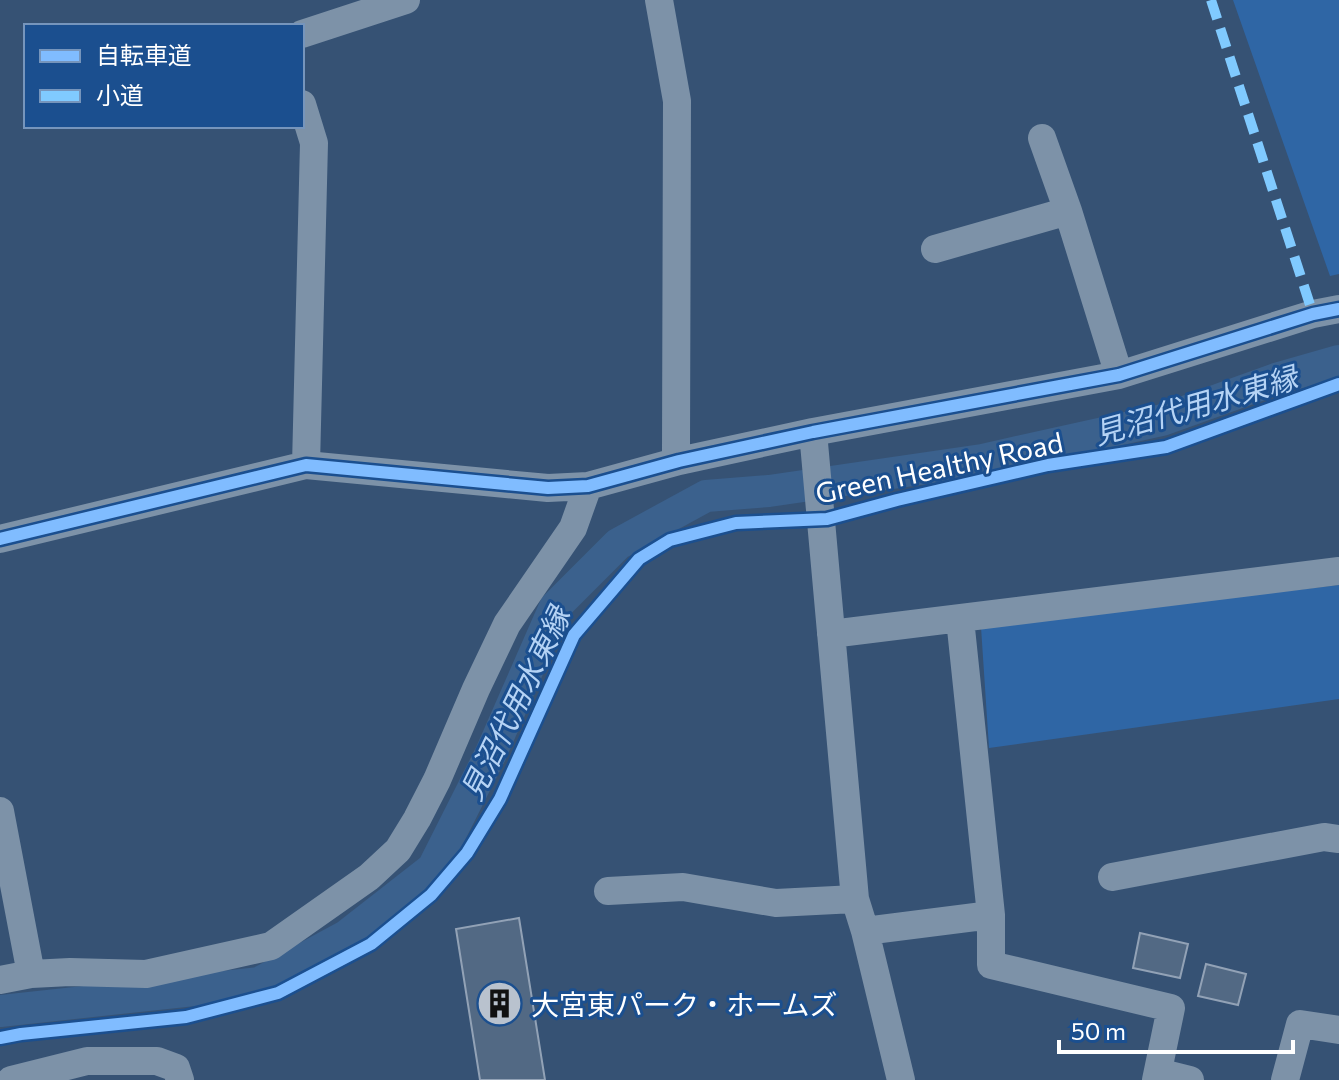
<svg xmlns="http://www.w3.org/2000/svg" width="1339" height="1080" font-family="Commissioner,'Noto Sans JP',sans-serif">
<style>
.green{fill:#2f66a5}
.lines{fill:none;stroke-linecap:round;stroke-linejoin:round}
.canal{stroke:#3b618d;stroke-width:32}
.building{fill:#526984;stroke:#92a2b6;stroke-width:2}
.minor{stroke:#7d92a8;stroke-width:28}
.quiet{stroke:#80caff;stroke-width:10;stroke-dasharray:20 10;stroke-linecap:butt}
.cycleway-casing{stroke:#1b4f8f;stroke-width:17}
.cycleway{stroke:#80bcff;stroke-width:12}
.labels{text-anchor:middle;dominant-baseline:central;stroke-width:6;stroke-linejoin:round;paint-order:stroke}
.street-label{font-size:28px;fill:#fff;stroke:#1b4f8f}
.poi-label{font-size:28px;fill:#fff;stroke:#1b4f8f;text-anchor:start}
.water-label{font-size:30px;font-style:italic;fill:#b5d3f5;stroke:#1b4f8f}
</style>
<rect width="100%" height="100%" fill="#365274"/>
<!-- green -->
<path class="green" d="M1233,0h106v274l-9,2z
M1339,585v114l-350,49 -8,-121z"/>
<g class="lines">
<!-- canal -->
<path class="canal" d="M0,1011l259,-28 87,-47 87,-68 58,-115 64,-146 63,-63 88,-48 63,-5 213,-31 180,-40 114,-41 63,-18"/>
</g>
<!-- building -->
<path class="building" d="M519,918l26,162h-65l-24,-151z
M1140,933l48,11 -8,34 -47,-10z
M1206,964l40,10 -8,31 -40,-9z"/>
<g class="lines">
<!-- minor -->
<path class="minor" d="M659,0l18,101 -1,350 3,10
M302,34l104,-34
M302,104l12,39 -8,322
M1042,138l26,73 51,164
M935,249l133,-38
M813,432l42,467 10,32 36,149
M0,539l306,-74 242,23 40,-2 91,-25 134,-29 306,-57 194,-61 26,-5
M960,619l31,296v50l180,43 -15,72
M831,634l508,-63
M0,811l31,163
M1112,877l212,-40 15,2
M608,891l75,-4 93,16 79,-4
M865,931l126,-16
M0,980l31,-6 39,-2 76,2 125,-28 98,-69 29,-27 19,-31 20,-39 39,-91 31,-65 66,-96 15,-42
M1158,1072l32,8
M11,1080l76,-19h70l19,7 4,12
M1285,1080l15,-56 39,6"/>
<!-- quiet -->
<path class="quiet" d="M1211,0l102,314"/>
<defs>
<path id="cycleway" d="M0,539l306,-74 242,23 40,-2 91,-25 134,-29 306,-57 194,-61 26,-5
M0,1038l21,-4 165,-17 92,-24 93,-49 60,-49 36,-42 33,-54 74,-164 65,-76 31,-19 66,-17 91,-4 70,-19 151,-35 118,-18 173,-63"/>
</defs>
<!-- cycleway casing -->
<use href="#cycleway" class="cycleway-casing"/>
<!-- cycleway -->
<use href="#cycleway" class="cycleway"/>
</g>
<!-- icons -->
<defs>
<symbol id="building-disc" viewBox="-11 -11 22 22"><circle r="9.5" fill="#b9c2ce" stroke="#1b4f8f"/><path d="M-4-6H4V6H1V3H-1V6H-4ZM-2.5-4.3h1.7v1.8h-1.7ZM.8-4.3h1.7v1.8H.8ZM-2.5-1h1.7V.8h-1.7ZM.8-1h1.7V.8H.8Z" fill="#111"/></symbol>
</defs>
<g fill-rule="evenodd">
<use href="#building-disc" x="474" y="978" width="51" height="51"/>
</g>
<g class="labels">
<!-- street labels -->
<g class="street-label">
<text transform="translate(939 467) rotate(-12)">Green Healthy Road</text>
</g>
<!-- poi labels -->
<g class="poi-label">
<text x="531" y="1004">大宮東パーク・ホームズ</text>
</g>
<!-- water labels -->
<g class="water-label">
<text transform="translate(1195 404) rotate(-16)">見沼代用水東縁</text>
<text transform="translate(514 703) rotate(-64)">見沼代用水東縁</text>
</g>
</g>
<!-- legend -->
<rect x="24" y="24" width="280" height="104" fill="#1b4f8f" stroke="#7695bc" stroke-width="2"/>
<rect x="40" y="50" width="40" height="12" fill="#80bcff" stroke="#7695bc" stroke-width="2"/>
<text x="96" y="64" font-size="24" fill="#ffffff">自転車道</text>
<rect x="40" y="90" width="40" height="12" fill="#80caff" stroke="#7695bc" stroke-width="2"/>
<text x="96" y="104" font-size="24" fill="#ffffff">小道</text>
<!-- scale -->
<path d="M1059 1040v12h234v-12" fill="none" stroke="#ffffff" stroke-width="4"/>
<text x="1071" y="1040" font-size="24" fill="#ffffff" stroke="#1b4f8f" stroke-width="6" paint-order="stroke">50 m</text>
</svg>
